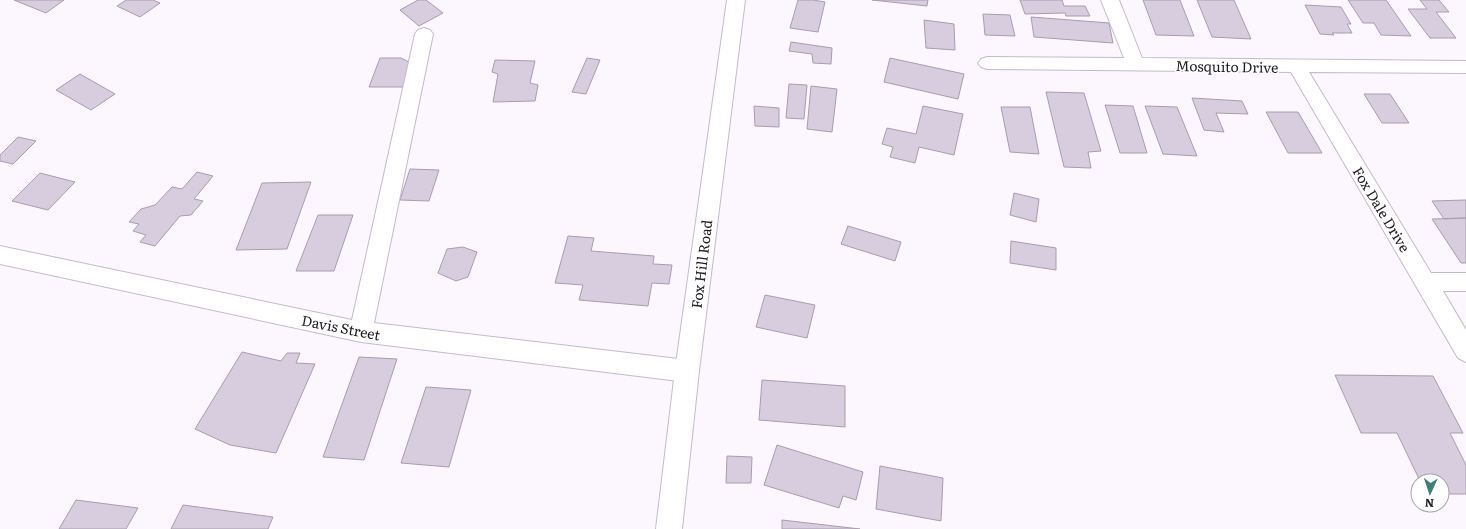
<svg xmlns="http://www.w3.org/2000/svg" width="1466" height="529" font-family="Literata,serif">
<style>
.building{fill:#d8ccdf;stroke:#a89cae}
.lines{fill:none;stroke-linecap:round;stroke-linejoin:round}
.minor-casing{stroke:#c5b9cc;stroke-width:2}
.major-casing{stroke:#c5b9cc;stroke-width:2}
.minor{fill:#fff;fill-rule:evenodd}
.major{fill:#fff;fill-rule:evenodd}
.labels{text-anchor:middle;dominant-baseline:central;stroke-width:3;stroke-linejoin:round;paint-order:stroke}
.street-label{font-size:14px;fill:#211c23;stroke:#fff}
</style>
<rect width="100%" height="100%" fill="#fcf7fe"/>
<!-- building -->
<path class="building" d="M14,0h50l-18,13z
M126,0h27l7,3 -20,14 -23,-11z
M418,0h8l17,13 -24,13 -19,-16z
M798,0h15l12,2 -7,30 -28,-4z
M872,0h56l-1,6z
M1020,0h42l2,6h21l5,10h-24l-1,-3 -40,1z
M1143,0h37l14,36 -38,-1z
M1197,0h37l17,39 -39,-2z
M1348,0h38l25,36 -30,-1 -7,-12h-11z
M1420,0h19l10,12h-13l20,26h-26l-22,-29h19z
M1305,5l36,2 10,17h-4l5,9h-20l2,2 -14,-1z
M983,14l27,1 5,21 -30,-1z
M1031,17l78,6 4,20 -79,-6z
M924,20l30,4 1,26 -29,-2z
M791,42l41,6 -1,16 -18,-1 -1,-9 -23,-3z
M380,58h21l12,6 -8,23h-36z
M587,58l13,2 -14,34 -14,-2z
M890,58l74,16 -6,25 -74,-17z
M495,60l40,1 -5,22 8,2 -3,16 -42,1 5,-28 -6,-2z
M80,74l35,20 -24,16 -35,-20z
M789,84l18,1 -3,34 -18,-1z
M811,86l26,3 -5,43 -25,-3z
M1046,92l38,1 17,58 -13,1 3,16 -27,-1z
M1364,94h26l19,29h-27z
M1192,98l50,3 6,13 -32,-1 8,19 -20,-2z
M1105,105l28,1 14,47h-27z
M754,106l25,2v19l-24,-1z
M923,106l40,8 -9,41 -35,-8 -4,16 -25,-6 3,-10 -11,-3 5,-16 29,6z
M1145,106l32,1 20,49 -34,-2z
M1001,107h29l9,47 -29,-2z
M1266,112h32l24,41h-34z
M18,137l18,4 -23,23 -13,-3v-6z
M410,169l29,1 -10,31 -29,-1z
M197,172l16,4 -19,23 9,2 -12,14 -11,1 -25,30 -15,-4 6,-7 -13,-4 6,-7 -10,-2 12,-13 14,-4 17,-18 10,2z
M40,173l35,9 -27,28 -36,-9z
M311,182l-24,67 -51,1 26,-67z
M1014,193l25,6 -3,23 -26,-7z
M1466,200v18l-22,1 -12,-18z
M318,215h35l-19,56h-38z
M1466,218v45h-5l-29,-44z
M848,226l53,16 -6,19 -54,-17z
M568,236l26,2 -3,13 63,5 -1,8 19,1 -3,19 -17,-1 -4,23 -69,-6 4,-15 -28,-2z
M1011,241l45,7v22l-46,-7z
M463,247l14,5 -9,25 -12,4 -18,-8 9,-24z
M765,295l50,10 -8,33 -51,-11z
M242,352l39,9 6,-8h13l-4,10 19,1 -39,89 -46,-8 -35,-16z
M359,357l38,2 -33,101 -41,-3z
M1335,375l98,1 30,57h-13l16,32v29h-24v-13h-22l-23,-48h-36z
M762,380l83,6v41l-86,-7z
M426,387l45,3 -22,77 -48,-4z
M777,445l86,27 -7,28 -13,-4 -4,12 -75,-23z
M727,456l25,1 -1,26h-25z
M880,466l63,12 -2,43 -65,-12z
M76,500l62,8 -12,21h-67z
M183,505l90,12 -5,12h-97z
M782,520l78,9h-78z"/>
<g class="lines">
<defs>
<path id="minor" d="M1101,0h18l23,58 324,3v12l-157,-1 122,201h35v18h-23l23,39v32l-8,-4 -167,-286 -304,-3 -6,-2 -3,-4 3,-4 6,-2 137,1z
M424,28l6,2 3,4 -59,289 313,37 8,3 4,8 -4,8 -8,3 -326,-40 -361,-78v-18l352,74 63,-286 3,-4z"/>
<path id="major" d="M727,0h18l-46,371 -17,158h-26l19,-158z"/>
</defs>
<!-- minor casing -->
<use href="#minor" class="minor-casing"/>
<!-- major casing -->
<use href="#major" class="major-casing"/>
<!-- minor -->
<use href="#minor" class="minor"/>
<!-- major -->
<use href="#major" class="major"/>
</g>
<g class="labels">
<!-- street labels -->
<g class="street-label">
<text transform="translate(1227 66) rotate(1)">Mosquito Drive</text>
<text transform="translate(1382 209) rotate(59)">Fox Dale Drive</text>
<text transform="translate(701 264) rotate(-83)">Fox Hill Road</text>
<text transform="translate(341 327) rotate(11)">Davis Street</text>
</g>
</g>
<!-- north arrow -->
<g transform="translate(1430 493) rotate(183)"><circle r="19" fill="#ffffff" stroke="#a6a4a7"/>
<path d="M0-3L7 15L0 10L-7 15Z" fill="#3b8076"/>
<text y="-6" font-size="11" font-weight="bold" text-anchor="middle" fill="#211c23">N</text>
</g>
</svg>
